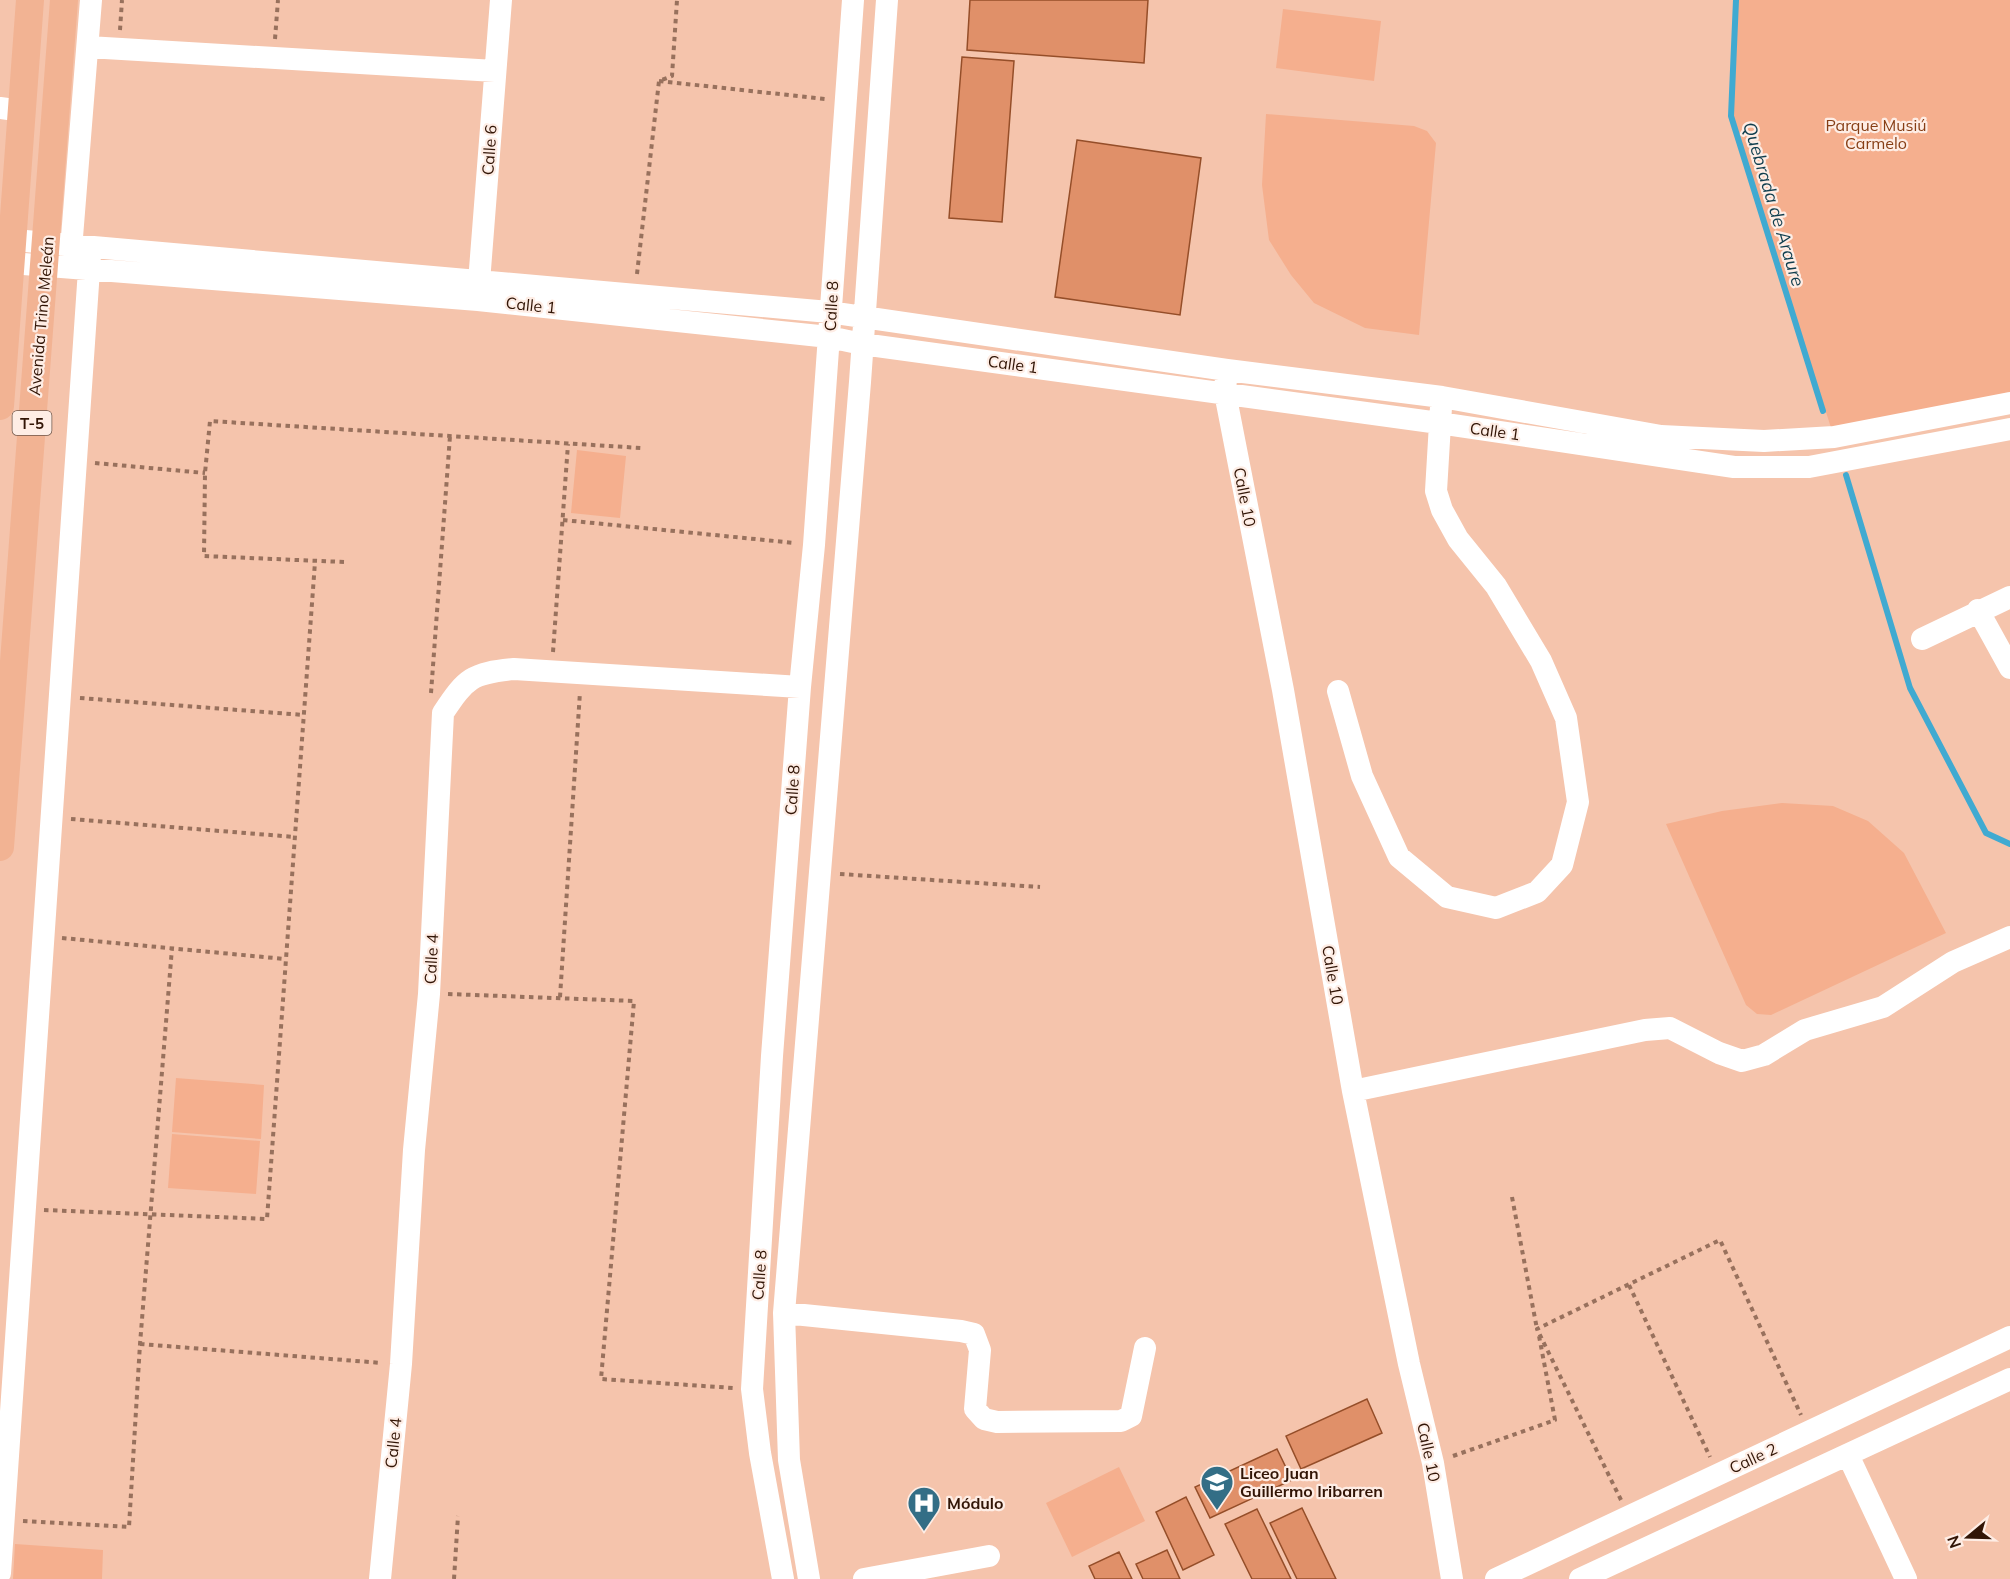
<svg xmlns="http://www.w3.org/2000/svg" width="2010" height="1579" font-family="Mulish,sans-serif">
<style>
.green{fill:#f5af8e}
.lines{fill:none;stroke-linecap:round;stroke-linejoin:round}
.stream{stroke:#40aad1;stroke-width:6}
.building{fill:#e09069;stroke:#954e29;stroke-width:1.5}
.path{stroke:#98715d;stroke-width:4;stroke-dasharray:4.5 4.5;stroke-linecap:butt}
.minor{stroke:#fff;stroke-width:22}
.major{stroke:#f2b393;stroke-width:28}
.labels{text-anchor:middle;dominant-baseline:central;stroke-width:4.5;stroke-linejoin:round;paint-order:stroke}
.shield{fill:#feede5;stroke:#6f5649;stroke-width:1.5}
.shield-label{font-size:15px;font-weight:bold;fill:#321506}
.park-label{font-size:16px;fill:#873e15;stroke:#feede5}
.street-label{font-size:16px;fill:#321506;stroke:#feede5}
.poi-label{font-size:16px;font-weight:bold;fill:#321506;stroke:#feede5;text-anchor:start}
.water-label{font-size:18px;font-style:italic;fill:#103e4e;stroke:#feede5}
</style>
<rect width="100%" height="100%" fill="#f5c4ac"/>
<!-- green -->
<path class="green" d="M1736,0h274v403l-176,34 -103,-321z
M1283,9l98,12 -7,60 -98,-13z
M1266,114l148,12 13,5 9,12 -17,192 -54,-7 -51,-25 -23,-28 -22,-35 -7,-55z
M577,450l49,6 -6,62 -49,-5z
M1782,803l51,3 35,15 36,32 42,80 -175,82 -14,-1 -11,-9 -80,-181 56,-13z
M176,1078l88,7 -3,54 -89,-7z
M172,1134l88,7 -4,53 -88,-6z
M1119,1467l26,54 -73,36 -26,-54z
M15,1544l88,6 -1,29h-89z"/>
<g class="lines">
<!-- stream -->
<path class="stream" d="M1736,0l-5,116 92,295
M1846,475l64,213 76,145 24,11"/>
</g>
<!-- building -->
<path class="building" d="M970,0h178l-4,63 -177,-13z
M962,57l52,4 -12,161 -53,-4z
M1077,140l124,18 -21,157 -125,-18z
M1367,1399l15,34 -81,36 -15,-33z
M1277,1449l15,31 -82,38 -15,-31z
M1186,1497l28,58 -31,15 -27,-58z
M1302,1508l34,71h-39l-27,-56z
M1257,1509l34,70h-39l-27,-55z
M1167,1550l13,29h-37l-7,-15z
M1119,1552l13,27h-37l-6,-13z"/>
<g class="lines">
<!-- path -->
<path class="path" d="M120,30l2,-30
M275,39l3,-39
M659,81l166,18
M637,274l22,-193 13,-5 5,-76
M95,463l110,10
M563,520l232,23
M344,562l-140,-6 1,-83 5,-52 431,27
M553,652l15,-208
M431,693l19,-257
M80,698l224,17
M71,819l224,18
M840,874l200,13
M62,938l223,21
M448,994l186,7 -33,378 132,9
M560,997l20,-305
M1512,1197l25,132
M44,1210l223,9 48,-657
M1629,1285l81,172
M140,1344l242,19
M1453,1456l102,-36 -16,-84
M1621,1500l-84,-171 183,-89 81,175
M23,1521l106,6 11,-183 32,-396
M454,1579l4,-63"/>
<!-- minor -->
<path class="minor" d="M88,47l407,24
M0,108l22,3
M14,240l815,72 398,58 215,27 219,39 103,5 70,-4 176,-34
M70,262l21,-262
M11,263l467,37 351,37 33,7 577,79 295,44h75l201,-38
M478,295l23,-295
M1226,378l-1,15 58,297 70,401 56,273 24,99 19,116
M1978,610l32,58
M1922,639l88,-42
M1338,691l24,85 37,81 48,40 49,11 41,-16 25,-27 16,-63 -12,-84 -25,-57 -45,-75 -38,-47 -16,-29 -6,-19 5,-84
M1353,1091l292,-61 25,-2 49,25 23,8 22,-6 41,-25 78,-23 70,-45 57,-25
M784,1313l177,18 13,3 6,16 -5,59 9,10 13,3 124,-1 10,-5 14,-68
M1848,1455l58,124
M0,1573l90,-1318
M380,1579l21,-215 13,-214 15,-156 14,-281c23,-35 29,-40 71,-44l286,18
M783,1579l-23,-126 -8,-64 20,-333 28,-369 14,-142 39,-545
M809,1579l-20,-119 -5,-147 76,-931 27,-382
M864,1579l125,-23
M1496,1579l514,-242
M1580,1579l430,-200"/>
<!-- major -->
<path class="major" d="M0,406l30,-406
M0,847l64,-847"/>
</g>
<!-- icons -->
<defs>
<symbol id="school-pin" viewBox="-11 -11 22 30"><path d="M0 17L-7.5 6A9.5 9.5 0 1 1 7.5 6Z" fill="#336e86" stroke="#feede5"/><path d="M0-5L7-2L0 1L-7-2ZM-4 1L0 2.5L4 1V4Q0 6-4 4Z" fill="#fff"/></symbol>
<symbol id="hospital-pin" viewBox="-11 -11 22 30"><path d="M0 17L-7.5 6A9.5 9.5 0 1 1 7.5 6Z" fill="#336e86" stroke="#feede5"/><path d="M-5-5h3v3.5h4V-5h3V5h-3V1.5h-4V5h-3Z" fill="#fff"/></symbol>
</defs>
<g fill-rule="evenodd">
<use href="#school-pin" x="1198" y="1463" width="38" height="52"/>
<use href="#hospital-pin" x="905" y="1484" width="38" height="52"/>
</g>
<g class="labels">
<!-- shield labels -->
<rect class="shield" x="12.5" y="411" width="39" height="24" rx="4.5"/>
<g class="shield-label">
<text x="32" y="423">T-5</text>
</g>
<!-- park labels -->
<g class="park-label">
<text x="1876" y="125">Parque Musiú<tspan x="1876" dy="18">Carmelo</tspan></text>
</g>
<!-- street labels -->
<g class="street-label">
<text transform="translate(489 150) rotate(-86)">Calle 6</text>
<text transform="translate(531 305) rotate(6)">Calle 1</text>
<text transform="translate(831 306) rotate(-87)">Calle 8</text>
<text transform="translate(41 316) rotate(-85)">Avenida Trino Meleán</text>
<text transform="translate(1013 364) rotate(8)">Calle 1</text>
<text transform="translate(1495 431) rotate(8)">Calle 1</text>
<text transform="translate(1245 497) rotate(79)">Calle 10</text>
<text transform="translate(792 790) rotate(-86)">Calle 8</text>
<text transform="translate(431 959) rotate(-87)">Calle 4</text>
<text transform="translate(1333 975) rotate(80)">Calle 10</text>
<text transform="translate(759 1275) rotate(-86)">Calle 8</text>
<text transform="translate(393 1443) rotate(-84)">Calle 4</text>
<text transform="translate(1429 1452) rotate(78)">Calle 10</text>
<text transform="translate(1753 1458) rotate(-25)">Calle 2</text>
</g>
<!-- poi labels -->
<g class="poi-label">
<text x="1240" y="1473">Liceo Juan<tspan x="1240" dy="18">Guillermo Iribarren</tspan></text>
<text x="947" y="1503">Módulo</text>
</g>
<!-- water labels -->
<g class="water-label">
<text transform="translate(1774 204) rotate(73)">Quebrada de Araure</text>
</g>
</g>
<!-- north arrow -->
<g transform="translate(1968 1537) rotate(251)" stroke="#feede5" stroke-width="4.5" paint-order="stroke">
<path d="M0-4.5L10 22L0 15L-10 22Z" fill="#321506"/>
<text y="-9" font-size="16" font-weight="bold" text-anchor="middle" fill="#321506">N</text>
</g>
</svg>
